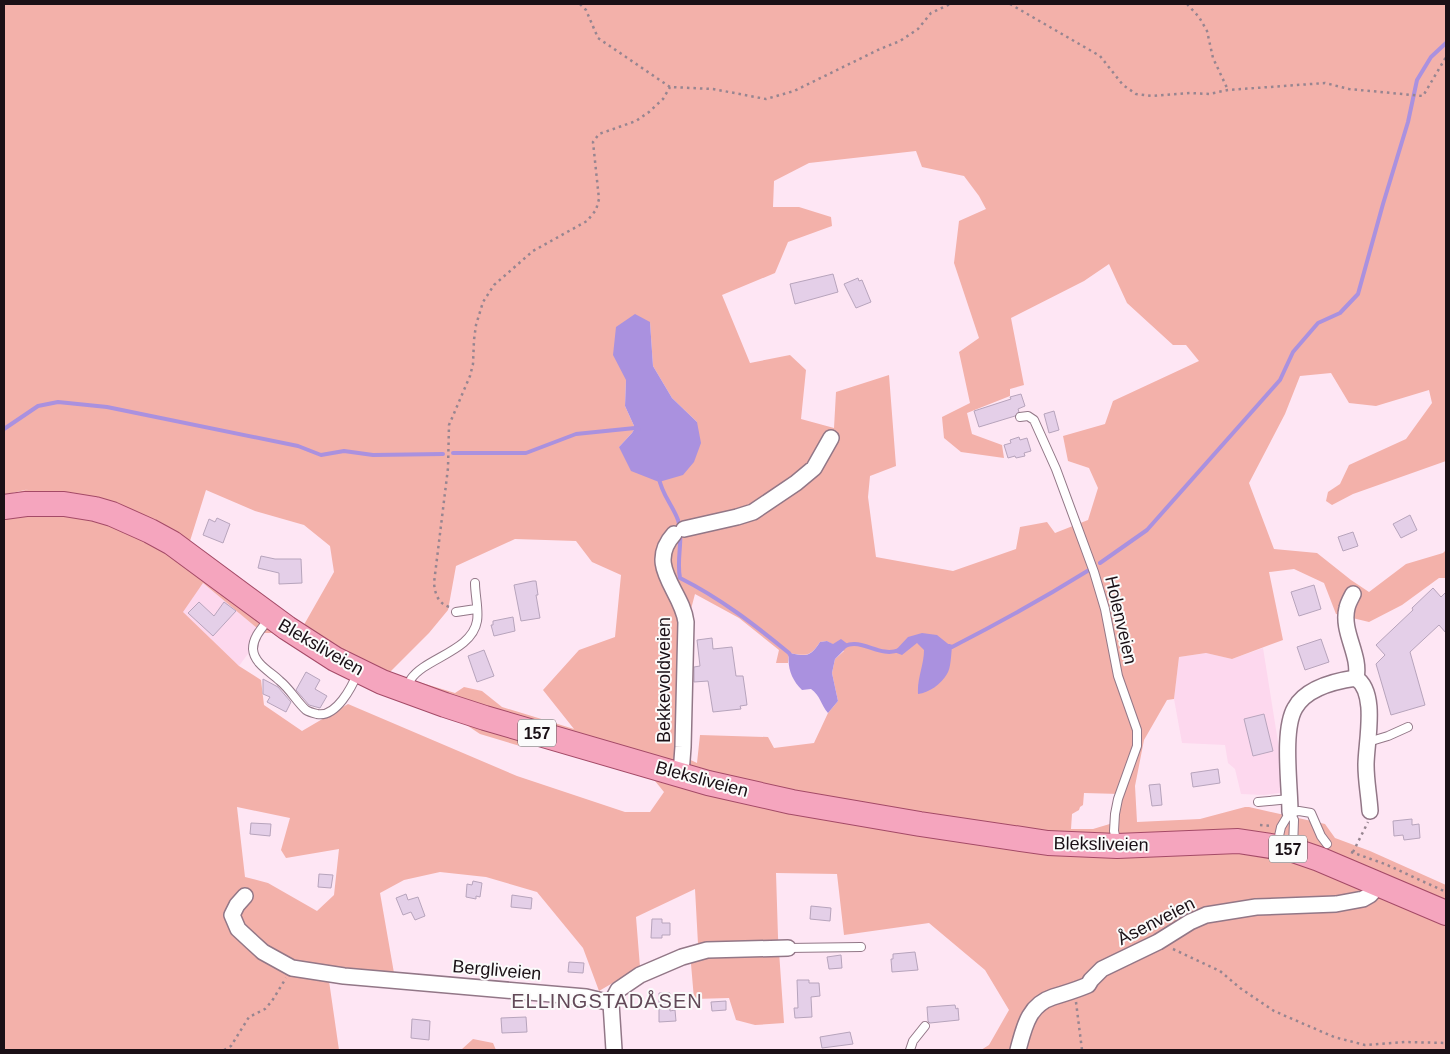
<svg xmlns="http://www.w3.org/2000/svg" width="1450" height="1054" font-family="Arial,sans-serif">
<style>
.built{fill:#fdd8ee}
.green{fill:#f3b1aa;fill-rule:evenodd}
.water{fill:#aa91df}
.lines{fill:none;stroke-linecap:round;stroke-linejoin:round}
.stream{stroke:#aa91df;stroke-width:4}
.building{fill:#e4cfe8;stroke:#b7a4bc}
.lane-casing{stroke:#927787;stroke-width:10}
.street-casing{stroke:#927787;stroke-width:18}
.primary-casing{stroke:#a44a67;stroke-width:26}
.path{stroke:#978590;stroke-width:2.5;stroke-dasharray:2.5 4;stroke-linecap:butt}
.lane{stroke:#fff;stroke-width:8}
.street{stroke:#fff;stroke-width:15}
.primary{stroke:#f5a5be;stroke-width:24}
.labels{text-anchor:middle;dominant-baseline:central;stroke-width:4;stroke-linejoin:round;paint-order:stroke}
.shield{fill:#fbfbfb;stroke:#5e565b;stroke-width:1}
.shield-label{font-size:16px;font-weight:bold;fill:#1a1016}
.street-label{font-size:18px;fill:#1a1016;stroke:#fbfbfb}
.quarter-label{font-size:20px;letter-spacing:1px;fill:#624958;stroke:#fbfbfb}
</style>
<rect width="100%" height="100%" fill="#fee6f4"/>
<!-- built -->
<path class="built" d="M203,583l60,50 -24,33 -57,-54z
M1263,648l23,144 -22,3 -23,-1 -6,-25 -7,-6 -3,-18 -43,-2 -8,-44 5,-42 27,-4 26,6z"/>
<!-- green -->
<path class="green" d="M4,4h1442v457l-93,33 -21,11 -6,-4 2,-9 12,-8 9,-19 57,-26 26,-36 -3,-13 -53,16 -27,-3 -18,-30 -31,3 -15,38 -36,69 25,66 43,4 34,27 18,12 37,-28 37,-11 3,-3v28h-7l-37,27 -33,17 -33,-8 -12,-31 -30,-14 -25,3 14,68 -51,19 -26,-6 -27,4 -5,42 -7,1 -23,40 -9,46 2,36 63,-3 45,-12h4l76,17 10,14 35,13 76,34v165h-465l8,-5 20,-35 -24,-40 -56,-47 -85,12 -7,-61 -61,-1 2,64 6,86 -29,2 -19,-5 -7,-22 -35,1 -3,-35 7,-20 -3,-55 -59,28 4,50 -41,24 -16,-43 -46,-56 -51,-15 -46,-5 -36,8 -24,13 14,80 -67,-6 12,83h-335v-554l25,-7 -25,6zM916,151l6,16 42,9 15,20 7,13 -27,12 -5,42 25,75 -20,14 11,51 -28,14 2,21 17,14 43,6 -2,-13 -30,-11 -5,-21 43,-17v-7l14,-4 -13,-67 73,-37 25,-17 18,39 46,42h13l13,16 -86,40 -8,23 -42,12 5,25 21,7 9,20 -10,32 -33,13 -8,-11 -27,5 -4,22 -63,22 -77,-14 -8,-60 2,-21 26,-10 -7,-91 -53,17 -2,36 -33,-9 5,-49 -16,-15 -40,8 -28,-68 53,-22 13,-31 44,-16 -1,-9 -32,-10h-26l1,-26 35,-18zM650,322l3,44 19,32 25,24 -78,25 13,-14 3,-5 -10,-22 1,-26zM206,490l49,21 49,14 26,21 4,26 -33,58 -111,-89zM515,539l61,2 16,21 29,13 -6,62 -36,13 -36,40 31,39 -72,-22 -20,-16 -18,-4 -9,6 -66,-20 40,-40 19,-23 8,-44zM203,583l60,50h9l76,46 15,3 93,36 24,16 40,12 27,-2 104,32 13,16 -14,20h-25l-108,-36 -169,-72 -46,27 -38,-26 -3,-25 -22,-14 -56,-54zM695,594l44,24 40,32 -3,13h12l1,-10c18,3 21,4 31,-11l7,-1 17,10 -9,8 -3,14 6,28 -10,12 -14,30 -40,5 -6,-11 -68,-2 -3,28 -19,-9 4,-111zM1084,793l36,1 -7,29 -20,6h-22l1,-15 7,-4 1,-3 3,-2zM237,807l53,11 -9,32 5,8 53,-9 -5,46 -17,16 -49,-28 -23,-6z
M473,1039l20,4 3,7h-35z"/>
<!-- water -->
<path class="water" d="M635,314l15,8 3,44 19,32 25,24 4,21 -7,19 -11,13 -24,7 -28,-11 -12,-24 13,-14 3,-5 -10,-22 1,-26 -13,-25 3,-28z
M922,633l15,2 15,12c-1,8 -1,21 -5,27 -6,10 -18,19 -29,20 -1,-16 6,-29 6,-44l-7,-7 -15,12 -8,-3 14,-15z
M841,639l8,6 -14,14 -3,14 6,28 -10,12c-7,-8 -8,-18 -17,-24l-9,1c-10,-10 -15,-22 -13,-37 17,3 21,5 31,-11l7,-1 6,3z"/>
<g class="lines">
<!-- stream -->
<path class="stream" d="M4,429l34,-23 20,-4 49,5 191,39 23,9 23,-4 29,4 70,-1
M453,453h73l50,-19 59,-6 4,1
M659,478c2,15 14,28 19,42 6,19 -2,39 2,58 40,20 75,47 109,75l3,5
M1100,563l47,-33 133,-150 13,-28 25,-29 22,-10 18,-19 25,-90 25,-82 9,-42 14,-23 15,-14
M845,646c17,-8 35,12 54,4
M949,646l3,1c47,-24 92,-49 137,-77"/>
</g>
<!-- building -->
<path class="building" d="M833,274l5,18 -43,12 -5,-20z
M858,278l1,3 3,-1 9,22 -15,6 -12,-24z
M1021,394l4,12 -7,3 1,3 -4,4 -36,11 -5,-16 37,-12 -1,-2z
M1054,411l5,19 -10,3 -5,-19z
M1019,437l1,3 7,-2 4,13 -7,2 1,3 -9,2 -1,-2 -7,2 -4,-13 7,-2 -1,-3z
M1410,515l7,15 -16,8 -8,-14z
M217,518l13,6 -7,19 -20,-8 6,-16 6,3z
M1353,532l5,14 -15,5 -5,-14z
M261,556l14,3h26l1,24 -23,1v-11l-21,-5z
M533,581h3l2,14h-2l4,23 -19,3 -7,-36z
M1314,585l7,24 -22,7 -8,-24z
M1433,588l8,9 5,-5v41l-7,-8 -29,27 15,53 -34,10 -15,-51 9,-9 -9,-10 37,-35 -1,-2z
M199,602l15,14 10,-14 12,9 -23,25 -25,-23z
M513,617l2,14 -21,5 -3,-11h2v-4z
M712,638l1,11 19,-2 4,29h7l3,21 1,8 -7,1 1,3 -28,3 -5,-31 -14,1v-15l6,-1 -3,-26z
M1321,639l8,23 -24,8 -8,-23z
M484,650l10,26 -17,6 -9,-26z
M306,672l14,8 -5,9 12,7 -7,12 -11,-3 -13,-15z
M263,679l15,8 13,15 -5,10 -19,-10 3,-5 -7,-3z
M1264,714l9,37 -20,5 -9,-37z
M1218,769l2,14 -27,4 -2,-14z
M1160,784l2,21 -10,1 -3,-21z
M1412,819v6l7,-1 1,14 -16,2 -1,-5 -9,1 -1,-15z
M251,823l20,1 -1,12 -20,-2z
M319,874l14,1 -2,13 -13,-1z
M473,881l9,2 -2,14 -4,-1v3l-10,-2 1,-13 5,1z
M406,894l2,6 10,-3 7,19 -10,4 -4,-8 -8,3 -7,-17z
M512,895l20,3 -1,11 -20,-2z
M811,906l20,2 -1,13 -20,-2z
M652,919h10v4h8v12h-8v3h-11z
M915,952l3,18 -26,2 -1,-13h2v-5z
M841,955l1,13 -13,1 -2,-12z
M569,962l15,1 -1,10 -15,-1z
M797,980h12v3h10l1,13 -9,1 1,20 -17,1 -1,-10h4z
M659,993h11v18l5,-1 1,11 -17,1z
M726,1001v9l-14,1 -1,-9z
M955,1005l1,4 2,-1 1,12 -29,3 -2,-2 -1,-14z
M526,1017l1,15 -25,1 -1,-15z
M412,1019l18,2 -1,19 -18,-2z
M850,1032l3,12 -31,4 -2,-11z"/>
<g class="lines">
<defs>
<path id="lane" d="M1020,417l8,-1 6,4 22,49 38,103 11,37 13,67 19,54v16l-19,53 -3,15 -1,17 3,13
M456,612l20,-3
M269,619c-7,9 -16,18 -16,30 1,15 18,23 27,32 10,8 17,21 26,29 3,2 7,3 11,4 19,4 35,-27 41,-42
M408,690c1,-4 2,-8 3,-11 14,-21 61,-28 66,-58 2,-11 -2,-26 -2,-38
M1368,742l20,-6 20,-9
M1258,802l32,-3
M1290,812l9,-1 12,2 10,23 6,8
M1290,812l4,8 -1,28
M1277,845l4,-18 9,-15
M788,948l73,-1
M910,1050l3,-9 12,-15"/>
<path id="street" d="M684,529l53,-12 16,-5 43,-29 18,-15 17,-30
M674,534c-29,32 8,56 12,88l-3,125 -2,27
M1353,594c-2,4 -5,9 -6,14 -6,24 14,47 9,70
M1290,812c0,-26 -8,-82 5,-104 11,-20 40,-27 61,-30 22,15 10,64 10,87 0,16 3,30 4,46
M245,896l-8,9 -5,10 6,14 14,13 11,10 29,16 52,8 242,21 25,6
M614,1050l-3,-47 7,-13 22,-15 42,-18 25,-7 81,-2
M1018,1050c6,-22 10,-45 35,-53 10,-3 20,-6 30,-10l5,-2 3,-5 11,-11 56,-27 32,-20 16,-7 50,-8 80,-3 27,-5 7,-4 9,-10"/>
<path id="primary" d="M4,507l22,-3h38l31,5 17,5 38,17 22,12 115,85 48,31 47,23 63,23 40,13 223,65 84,19 128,22 128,19 69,3 121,-5 39,6 16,3 26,9 127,54"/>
</defs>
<!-- lane casing -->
<use href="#lane" class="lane-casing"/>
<!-- street casing -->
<use href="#street" class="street-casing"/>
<!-- primary casing -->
<use href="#primary" class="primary-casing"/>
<!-- path -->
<path class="path" d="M580,4l6,6 12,28 72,49 43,2 53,10 28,-8 86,-42 20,-8 18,-12 13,-16 19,-9
M1010,4l90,52 23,29 13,9 16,2 39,-3 18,1 19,-4 97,-7 24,6 74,7 23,-39
M1187,4l12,13 8,14 6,27 15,32
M449,607c-11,-4 -14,-13 -15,-24l14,-115 1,-43 21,-49 3,-12 1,-24 2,-15 7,-23 11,-17 39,-34 54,-30 9,-11 3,-11 -6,-57 6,-8 37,-13 13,-9 14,-13 7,-12
M1260,825l12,1
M1351,852l34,12 61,28
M1353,852l15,-30
M1173,949l47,22 20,17 34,23 60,26 31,8 40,-3 41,1
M1076,1002l6,48
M224,1050l7,-4 18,-29 16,-8 7,-8 14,-23"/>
<!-- lane -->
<use href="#lane" class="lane"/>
<!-- street -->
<use href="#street" class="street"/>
<!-- primary -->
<use href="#primary" class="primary"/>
</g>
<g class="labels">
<!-- shield labels -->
<g class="shield">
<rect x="518" y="719.5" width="38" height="27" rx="4"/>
<rect x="1269" y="835.5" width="38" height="27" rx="4"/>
</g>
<g class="shield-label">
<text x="537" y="733">157</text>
<text x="1288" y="849">157</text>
</g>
<!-- street labels -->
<g class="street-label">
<text transform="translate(1121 620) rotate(77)">Holenveien</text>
<text transform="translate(321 647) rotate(30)">Bleksliveien</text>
<text transform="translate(664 680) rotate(-90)">Bekkevoldveien</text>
<text transform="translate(702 779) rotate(15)">Bleksliveien</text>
<text transform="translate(1101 844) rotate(1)">Bleksliveien</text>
<text transform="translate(1156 921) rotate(-27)">Åsenveien</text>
<text transform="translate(497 970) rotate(5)">Bergliveien</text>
</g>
<!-- quarter labels -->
<g class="quarter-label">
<text x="607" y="1001">ELLINGSTADÅSEN</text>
</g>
</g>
<!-- border -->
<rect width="1450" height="1054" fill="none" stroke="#1a1016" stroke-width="10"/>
</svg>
